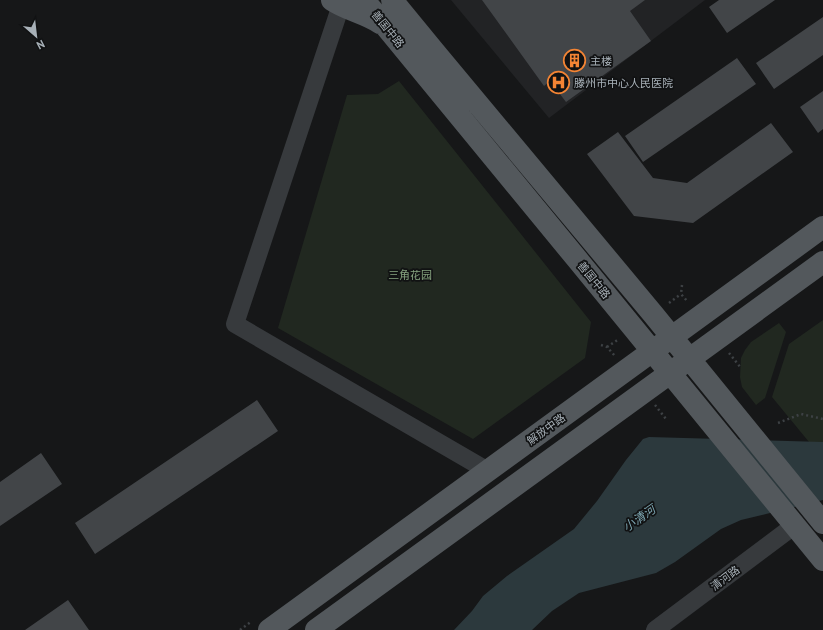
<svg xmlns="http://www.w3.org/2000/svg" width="823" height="630" font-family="'PT Sans','Noto Sans SC',sans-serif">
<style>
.built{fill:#222325}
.green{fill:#212820}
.water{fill:#2c393d}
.building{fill:#424548}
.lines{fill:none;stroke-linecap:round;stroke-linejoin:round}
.path{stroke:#3d4144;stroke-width:2.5;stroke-dasharray:2 3;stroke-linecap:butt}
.minor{stroke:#373a3d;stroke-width:18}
.primary{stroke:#53585c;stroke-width:22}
.labels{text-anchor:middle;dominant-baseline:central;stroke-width:3.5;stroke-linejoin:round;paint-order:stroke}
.street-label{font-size:11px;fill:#a8b1b8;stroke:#111213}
.poi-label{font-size:11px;fill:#a8b1b8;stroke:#111213;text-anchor:start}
.park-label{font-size:11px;fill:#86a37f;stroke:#111213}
.water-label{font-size:12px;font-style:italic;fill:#7fa8b4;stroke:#111213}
</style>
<rect width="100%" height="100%" fill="#161718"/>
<!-- built -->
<path class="built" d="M451,0h254l-156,118z"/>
<!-- green -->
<path class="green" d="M399,81l192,241 -6,36 -112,81 -195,-111 69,-233 31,-1z
M823,320v123l-14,-1 -37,-45 17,-53z
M779,323l7,9 -21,66 -9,7 -14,-18 -2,-10 1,-19 4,-8 6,-8z"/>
<!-- water -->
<path class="water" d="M649,437l174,5v58l-82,20 -20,9 -46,33 -19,11 -77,20 -27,18 -20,19h-78l18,-19 11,-15 24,-20 67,-47 23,-28 29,-41 17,-21z"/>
<!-- building -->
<path class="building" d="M482,0h163l-15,11 21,30 -85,61 -16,-21 -6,5z
M719,0h56l-48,33 -18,-26z
M823,17v38l-49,34 -18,-26z
M737,58l19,26 -113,78 -18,-26z
M823,91v38l-5,4 -18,-26z
M771,123l22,29 -100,71 -59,-7 -47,-62 31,-22 35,46 34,5z
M257,400l21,31 -183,123 -20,-31z
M41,453l21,31 -62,42v-44z
M68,600l21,30h-64z"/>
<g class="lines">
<!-- path -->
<path class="path" d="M682,285l-1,9 7,8
M669,303l12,-9
M601,345l6,2 8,9
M607,347l12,-8
M729,353l12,15
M655,405l11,14
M778,423l23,-9 22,5
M240,630l12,-9"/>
<!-- minor -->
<path class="minor" d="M341,5l-106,319 253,147
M655,630l140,-105"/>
<!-- primary -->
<path class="primary" d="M332,0c15,10 33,13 48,23
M364,0c153,187 307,372 459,560
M392,0l41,50 220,264 170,209
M269,630l554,-403
M316,630l507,-368"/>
</g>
<!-- icons -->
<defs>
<symbol id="building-ring" viewBox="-11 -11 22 22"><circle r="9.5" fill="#111213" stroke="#f38434" stroke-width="1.5"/><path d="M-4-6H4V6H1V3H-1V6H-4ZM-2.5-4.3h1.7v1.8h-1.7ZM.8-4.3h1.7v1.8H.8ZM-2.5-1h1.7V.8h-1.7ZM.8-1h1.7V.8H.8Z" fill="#f38434"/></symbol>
<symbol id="hospital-ring" viewBox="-11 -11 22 22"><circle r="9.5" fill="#111213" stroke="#f38434" stroke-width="1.5"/><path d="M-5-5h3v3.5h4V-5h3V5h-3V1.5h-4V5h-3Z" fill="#f38434"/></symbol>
</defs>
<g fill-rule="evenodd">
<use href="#building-ring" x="562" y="48" width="25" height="25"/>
<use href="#hospital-ring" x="546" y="70" width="25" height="25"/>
</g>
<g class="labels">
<!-- street labels -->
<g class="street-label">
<text transform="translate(388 29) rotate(51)">善国中路</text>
<text transform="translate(594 280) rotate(51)">善国中路</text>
<text transform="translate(546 429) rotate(-36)">解放中路</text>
<text transform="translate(725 578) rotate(-37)">清河路</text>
</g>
<!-- poi labels -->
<g class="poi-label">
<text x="590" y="61">主楼</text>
<text x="574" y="83">滕州市中心人民医院</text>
</g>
<!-- park labels -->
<g class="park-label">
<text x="410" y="275">三角花园</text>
</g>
<!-- water labels -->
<g class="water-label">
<text transform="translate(639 518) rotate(-35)">小清河</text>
</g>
</g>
<!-- north arrow -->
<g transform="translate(36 36) rotate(152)" stroke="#111213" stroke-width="3" paint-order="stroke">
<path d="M0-3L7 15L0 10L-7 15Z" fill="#a8b1b8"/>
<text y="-6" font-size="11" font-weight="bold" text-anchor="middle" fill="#a8b1b8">N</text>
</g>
</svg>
